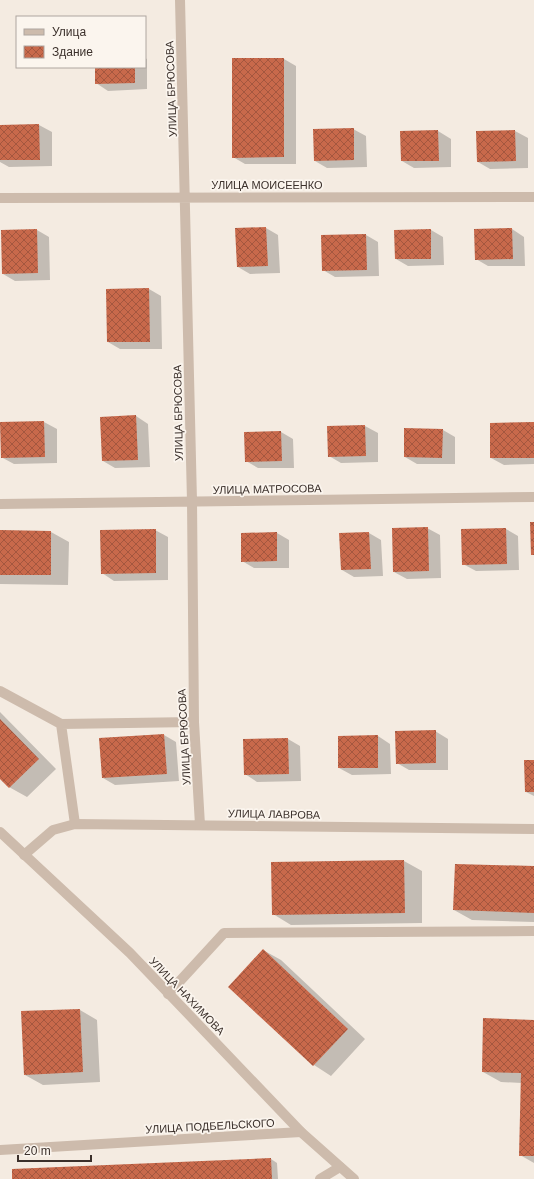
<svg xmlns="http://www.w3.org/2000/svg" width="534" height="1179" font-family="Helvetica,sans-serif">
<style>
.shadow{fill:#0003}
.building{fill:url(#building-cross-hatch)}
.lines{fill:none;stroke-linecap:round;stroke-linejoin:round}
.service{stroke:#cdbbac;stroke-width:10}
.minor{stroke:#cdbbac;stroke-width:10}
.tertiary{stroke:#cdbbac;stroke-width:10}
.labels{text-anchor:middle;dominant-baseline:central;stroke-width:3.5;stroke-linejoin:round;paint-order:stroke}
.street-label{font-size:11px;fill:#3b302b;stroke:#fbf5ee}
</style>
<defs>
<pattern id="building-cross-hatch" width="8" height="8" patternUnits="userSpaceOnUse"><rect width="8" height="8" fill="#c8694b"/><path d="M0 0l8 8M0 8l8-8" fill="none" stroke="#a4573f"/></pattern>
</defs>
<rect width="100%" height="100%" fill="#f4ebe1"/>
<!-- shadow -->
<path class="shadow" d="M145,58l2,1v30l-39,2 -12,-8v-16h49z
M284,59l12,7v98h-51l-12,-7z
M39,125l13,7v34l-43,1 -9,-5v-36z
M353,129l13,7 1,31 -40,1 -12,-7z
M438,131l13,8v28l-37,1 -12,-7 -1,-29z
M515,131l13,7v30l-38,1 -12,-7 -1,-30z
M266,228l12,7 2,38 -30,1 -12,-7z
M512,229l12,8 1,29h-37l-12,-7z
M37,230l12,7 1,43 -35,1 -12,-7z
M431,230l12,7 1,28 -36,1 -12,-7z
M366,235l12,7 1,34 -44,1 -12,-7z
M149,289l12,7 1,53h-42l-12,-7z
M136,416l12,8 2,43 -35,1 -12,-7z
M44,422l13,7v34l-43,1 -13,-7v-34z
M534,423v41l-30,1 -13,-7z
M365,426l13,7v29l-37,1 -12,-7 -1,-29z
M443,430l12,7v27h-38l-12,-7z
M281,432l12,7 1,29h-36l-12,-7z
M427,528l13,7 1,43 -34,1 -13,-7z
M506,529l12,7 1,34 -43,1 -13,-7v-34z
M155,530l13,7v43l-54,1 -12,-8z
M0,531l51,1 18,10 -1,43 -68,-1z
M277,533l12,7v28h-35l-12,-7z
M369,533l12,7 2,36 -29,1 -12,-7z
M0,712l56,57 -29,28 -18,-10 -9,-10z
M435,731l13,8v31h-39l-12,-7z
M164,735l12,7 3,39 -64,4 -12,-7z
M378,736l12,8 1,30 -39,1 -13,-7z
M288,739l12,7 1,35 -44,1 -12,-8z
M534,761v35l-8,-4z
M404,861l18,10v52l-131,2 -18,-11 -1,-51z
M534,867v55l-62,-2 -18,-10z
M263,950l18,10 84,79 -34,37 -17,-11 -85,-78z
M80,1010l17,10 3,62 -57,3 -18,-10z
M534,1021v142l-14,-8 2,-72 -21,-1 -18,-10z
M271,1159l6,4 1,16h-265v-9z"/>
<!-- building -->
<path class="building" d="M232,58h52v99l-52,1z
M95,67h40v16l-40,1z
M39,124l1,36h-40v-35z
M354,128v32l-40,1 -1,-32z
M438,130l1,31h-38l-1,-30z
M515,130l1,31 -39,1 -1,-31z
M266,227l2,39 -31,1 -2,-39z
M512,228l1,31 -38,1 -1,-31z
M37,229l1,44 -36,1 -1,-44z
M431,229v30h-36l-1,-29z
M366,234l1,36 -45,1 -1,-36z
M149,288l1,54h-43l-1,-53z
M136,415l2,45 -36,1 -2,-44z
M44,421l1,36 -44,1 -1,-36z
M534,422v36h-44v-35z
M365,425l1,31 -38,1 -1,-31z
M404,428l39,1 -1,29 -38,-1z
M281,431l1,30 -37,1 -1,-30z
M530,522h4v33h-3z
M428,527l1,44 -36,1 -1,-44z
M506,528l1,36 -45,1 -1,-36z
M156,529v44l-55,1 -1,-44z
M0,530l51,1v44h-51z
M277,532v29l-36,1v-29z
M369,532l2,37 -30,1 -2,-37z
M0,719l39,40 -30,29 -9,-9z
M436,730v33l-40,1 -1,-33z
M164,734l3,40 -65,4 -3,-40z
M378,735v33h-40v-32z
M288,738l1,36 -45,1 -1,-36z
M524,760h10v32h-9z
M404,860l1,53 -133,2 -1,-53z
M455,864l79,2v47l-81,-3z
M263,949l85,80 -35,37 -85,-79z
M80,1009l3,63 -59,3 -3,-64z
M483,1018l51,2v136h-15l2,-83 -39,-1z
M271,1158l1,21h-260v-10z"/>
<g class="lines">
<!-- service -->
<path class="service" d="M0,691l61,33 133,-2
M61,724l14,100
M168,994l56,-61 310,-2
M320,1179l20,-12"/>
<!-- minor -->
<path class="minor" d="M180,0l12,501 2,221 6,103
M0,198l534,-1
M0,504l534,-7
M24,855l29,-25 22,-6 459,5
M0,1150l301,-18"/>
<!-- tertiary -->
<path class="tertiary" d="M0,832l130,121 171,179 53,47"/>
</g>
<g class="labels">
<!-- street labels -->
<g class="street-label">
<text transform="translate(171 89) rotate(-92)">УЛИЦА БРЮСОВА</text>
<text x="267" y="185">УЛИЦА МОИСЕЕНКО</text>
<text transform="translate(178 413) rotate(-91)">УЛИЦА БРЮСОВА</text>
<text transform="translate(267 489) rotate(-1)">УЛИЦА МАТРОСОВА</text>
<text transform="translate(184 737) rotate(-93)">УЛИЦА БРЮСОВА</text>
<text transform="translate(274 814) rotate(1)">УЛИЦА ЛАВРОВА</text>
<text transform="translate(187 996) rotate(46)">УЛИЦА НАХИМОВА</text>
<text transform="translate(210 1126) rotate(-3)">УЛИЦА ПОДБЕЛЬСКОГО</text>
</g>
</g>
<!-- legend -->
<rect x="16" y="16" width="130" height="52" fill="#fbf5ee" stroke="#aea6a0"/>
<rect x="24" y="29" width="20" height="6" fill="#cdbbac" stroke="#aea6a0"/>
<text x="52" y="36" font-size="12" fill="#3b302b">Улица</text>
<rect x="24" y="46" width="20" height="12" fill="url(#building-cross-hatch)" stroke="#aea6a0"/>
<text x="52" y="56" font-size="12" fill="#3b302b">Здание</text>
<!-- scale -->
<path d="M18 1155v6h73v-6" fill="none" stroke="#3b302b" stroke-width="2"/>
<text x="24" y="1155" font-size="12" fill="#3b302b" stroke="#fbf5ee" stroke-width="3" paint-order="stroke">20 m</text>
</svg>
